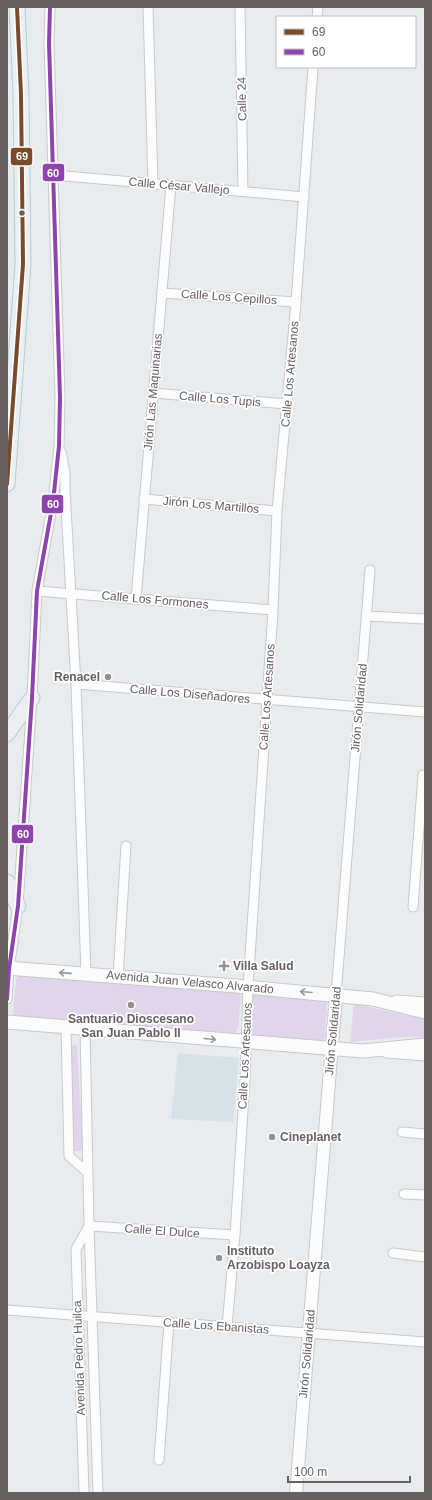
<svg xmlns="http://www.w3.org/2000/svg" width="432" height="1500" font-family="Arial,sans-serif">
<style>
.commercial{fill:#d7e1e8}
.green{fill:#e1d5eb}
.lines{fill:none;stroke-linecap:round;stroke-linejoin:round}
.minor-casing{stroke:#c9c8c8;stroke-width:11}
.tertiary-casing{stroke:#c9c8c8;stroke-width:14}
.secondary-casing{stroke:#c8c7c8;stroke-width:15}
.primary-casing{stroke:#b6cbd6;stroke-width:17}
.minor{stroke:#fcfcfc;stroke-width:9}
.tertiary{stroke:#fcfcfc;stroke-width:12}
.secondary{stroke:#fcfcfc;stroke-width:13}
.primary{stroke:#e9eff3;stroke-width:15}
.bus-1-casing{stroke:#fff;stroke-width:7}
.bus-2-casing{stroke:#fff;stroke-width:7}
.bus-1{stroke:#7a4b2a;stroke-width:4}
.bus-2{stroke:#8e44ad;stroke-width:4}
.oneway{stroke:#9b9795}
.bus-dot{fill:#67605e;stroke:#fff;stroke-width:1.5}
.poi-dot{fill:#949190;stroke:#fff;stroke-width:1.5}
.labels{text-anchor:middle;dominant-baseline:central;stroke-width:3.5;stroke-linejoin:round;paint-order:stroke}
.street-label{font-size:12px;fill:#67605e;stroke:#fff}
.poi-label{font-size:12px;font-weight:bold;fill:#67605e;stroke:#fff;text-anchor:start}
.line-badge{stroke:#fff;stroke-width:1.5}
.badge-label{font-size:11px;text-anchor:middle;font-weight:bold;fill:#fff}
</style>
<rect width="100%" height="100%" fill="#e9ecee"/>
<!-- commercial -->
<path class="commercial" d="M178,1053l61,5 -6,64 -62,-3z"/>
<!-- green -->
<path class="green" d="M18,975l221,17 2,4 -3,33 -3,4 -5,3 -213,-18 -4,-4 3,-34z
M259,992l64,6 4,4 -2,36 -5,4 -64,-4 -6,-3 2,-39z
M354,1004l71,15v18h-23l-52,5z
M77,1045l6,106h-9l-5,-105z"/>
<g class="lines">
<defs>
<path id="minor" d="M148,7l5,177
M240,7l3,184
M317,17l1,-10
M54,175l250,22
M162,293l134,9
M153,393l133,11
M61,452l4,20v18l11,194 10,290
M144,499l133,12
M37,591l236,19
M136,599l35,-414
M366,616l59,3
M76,684l349,28
M413,907l10,-132
M118,977l8,-131
M336,995l34,-425
M7,999l2,-30 9,-63 14,-208 5,-107 16,-89 6,-56 1,-49 -11,-354 1,-36
M396,1000l29,2
M66,1027l3,129 19,17
M85,1028l4,198 9,267
M386,1053l39,3
M402,1132l23,2
M404,1194l21,1
M393,1253l32,4
M7,1310l418,32
M227,1327l8,-92 10,-155 3,-93 25,-377 4,-99 19,-209 17,-235
M159,1460l10,-138
M84,1493l-8,-244 13,-23 146,9"/>
<path id="tertiary" d="M296,1493l40,-498"/>
<path id="secondary" d="M7,968l229,18 137,13 52,13
M7,1022l356,29 62,-6"/>
<path id="primary" d="M7,484l16,-220 -2,-170 -4,-87
M7,734l25,-36
M7,882l11,24"/>
</defs>
<!-- minor casing -->
<use href="#minor" class="minor-casing"/>
<!-- tertiary casing -->
<use href="#tertiary" class="tertiary-casing"/>
<!-- secondary casing -->
<use href="#secondary" class="secondary-casing"/>
<!-- primary casing -->
<use href="#primary" class="primary-casing"/>
<!-- minor -->
<use href="#minor" class="minor"/>
<!-- tertiary -->
<use href="#tertiary" class="tertiary"/>
<!-- secondary -->
<use href="#secondary" class="secondary"/>
<!-- primary -->
<use href="#primary" class="primary"/>
<defs>
<path id="bus-1" d="M7,484l16,-220 -2,-170 -4,-87"/>
<path id="bus-2" d="M7,999l2,-30 9,-63 14,-208 5,-107 16,-89 6,-56 1,-49 -11,-354 1,-36"/>
</defs>
<!-- bus-1 casing -->
<use href="#bus-1" class="bus-1-casing"/>
<!-- bus-2 casing -->
<use href="#bus-2" class="bus-2-casing"/>
<!-- bus-1 -->
<use href="#bus-1" class="bus-1"/>
<!-- bus-2 -->
<use href="#bus-2" class="bus-2"/>
</g>
<!-- one-way arrows -->
<defs><path id="oneway-shaft" d="M-6 0H5M1.5-3L5.5 0L1.5 3" fill="none" stroke-width="1.6" stroke-linecap="round" stroke-linejoin="round"/></defs>
<g class="oneway">
<use href="#oneway-shaft" transform="translate(65 973) rotate(-176)"/>
<use href="#oneway-shaft" transform="translate(306 992) rotate(-175)"/>
<use href="#oneway-shaft" transform="translate(210 1039) rotate(5)"/>
</g>
<!-- markers -->
<circle class="bus-dot" cx="22" cy="213" r="3.5"/>
<g class="poi-dot">
<circle cx="108" cy="677" r="4"/>
<path d="M222 960h4v4h4v4h-4v4h-4v-4h-4v-4h4z"/>
<circle cx="131" cy="1005" r="4"/>
<circle cx="272" cy="1137" r="4"/>
<circle cx="219" cy="1258" r="4"/>
</g>
<g class="labels">
<!-- street labels -->
<g class="street-label">
<text transform="translate(242 99) rotate(-91)">Calle 24</text>
<text transform="translate(179 186) rotate(5)">Calle César Vallejo</text>
<text transform="translate(229 297) rotate(4)">Calle Los Cepillos</text>
<text transform="translate(290 374) rotate(-85)">Calle Los Artesanos</text>
<text transform="translate(153 392) rotate(-85)">Jirón Las Maquinarias</text>
<text transform="translate(220 399) rotate(5)">Calle Los Tupis</text>
<text transform="translate(211 505) rotate(5)">Jirón Los Martillos</text>
<text transform="translate(155 600) rotate(5)">Calle Los Formones</text>
<text transform="translate(190 694) rotate(5)">Calle Los Diseñadores</text>
<text transform="translate(267 697) rotate(-86)">Calle Los Artesanos</text>
<text transform="translate(359 708) rotate(-85)">Jirón Solidaridad</text>
<text transform="translate(190 982) rotate(5)">Avenida Juan Velasco Alvarado</text>
<text transform="translate(333 1031) rotate(-85)">Jirón Solidaridad</text>
<text transform="translate(245 1056) rotate(-87)">Calle Los Artesanos</text>
<text transform="translate(162 1231) rotate(4)">Calle El Dulce</text>
<text transform="translate(216 1326) rotate(4)">Calle Los Ebanistas</text>
<text transform="translate(307 1354) rotate(-85)">Jirón Solidaridad</text>
<text transform="translate(79 1358) rotate(-92)">Avenida Pedro Huilca</text>
</g>
<!-- poi labels -->
<g class="poi-label">
<text x="100" y="677" text-anchor="end">Renacel</text>
<text x="233" y="966">Villa Salud</text>
<text x="131" y="1019" text-anchor="middle">Santuario Dioscesano<tspan x="131" dy="14">San Juan Pablo II</tspan></text>
<text x="280" y="1137">Cineplanet</text>
<text x="227" y="1251">Instituto<tspan x="227" dy="14">Arzobispo Loayza</tspan></text>
</g>
</g>
<g class="line-badge">
<rect x="10" y="147" width="23" height="19" rx="4" fill="#7a4b2a"/>
<rect x="42" y="163" width="23" height="19" rx="4" fill="#8e44ad"/>
<rect x="41" y="494" width="23" height="20" rx="4" fill="#8e44ad"/>
<rect x="11" y="824" width="23" height="20" rx="4" fill="#8e44ad"/>
</g>
<g class="badge-label">
<text x="22" y="160">69</text>
<text x="53" y="177">60</text>
<text x="53" y="508">60</text>
<text x="23" y="838">60</text>
</g>
<!-- border -->
<rect width="432" height="1500" fill="none" stroke="#67605e" stroke-width="16"/>
<!-- legend -->
<rect x="276" y="16" width="140" height="52" fill="#ffffff" stroke="#c2bfbf"/>
<rect x="284" y="29" width="20" height="6" fill="#7a4b2a" stroke="#c2bfbf"/>
<text x="312" y="36" font-size="12" fill="#67605e">69</text>
<rect x="284" y="49" width="20" height="6" fill="#8e44ad" stroke="#c2bfbf"/>
<text x="312" y="56" font-size="12" fill="#67605e">60</text>
<!-- scale -->
<path d="M288 1476v6h122v-6" fill="none" stroke="#67605e" stroke-width="2"/>
<text x="294" y="1476" font-size="12" fill="#67605e" stroke="#ffffff" stroke-width="3" paint-order="stroke">100 m</text>
</svg>
